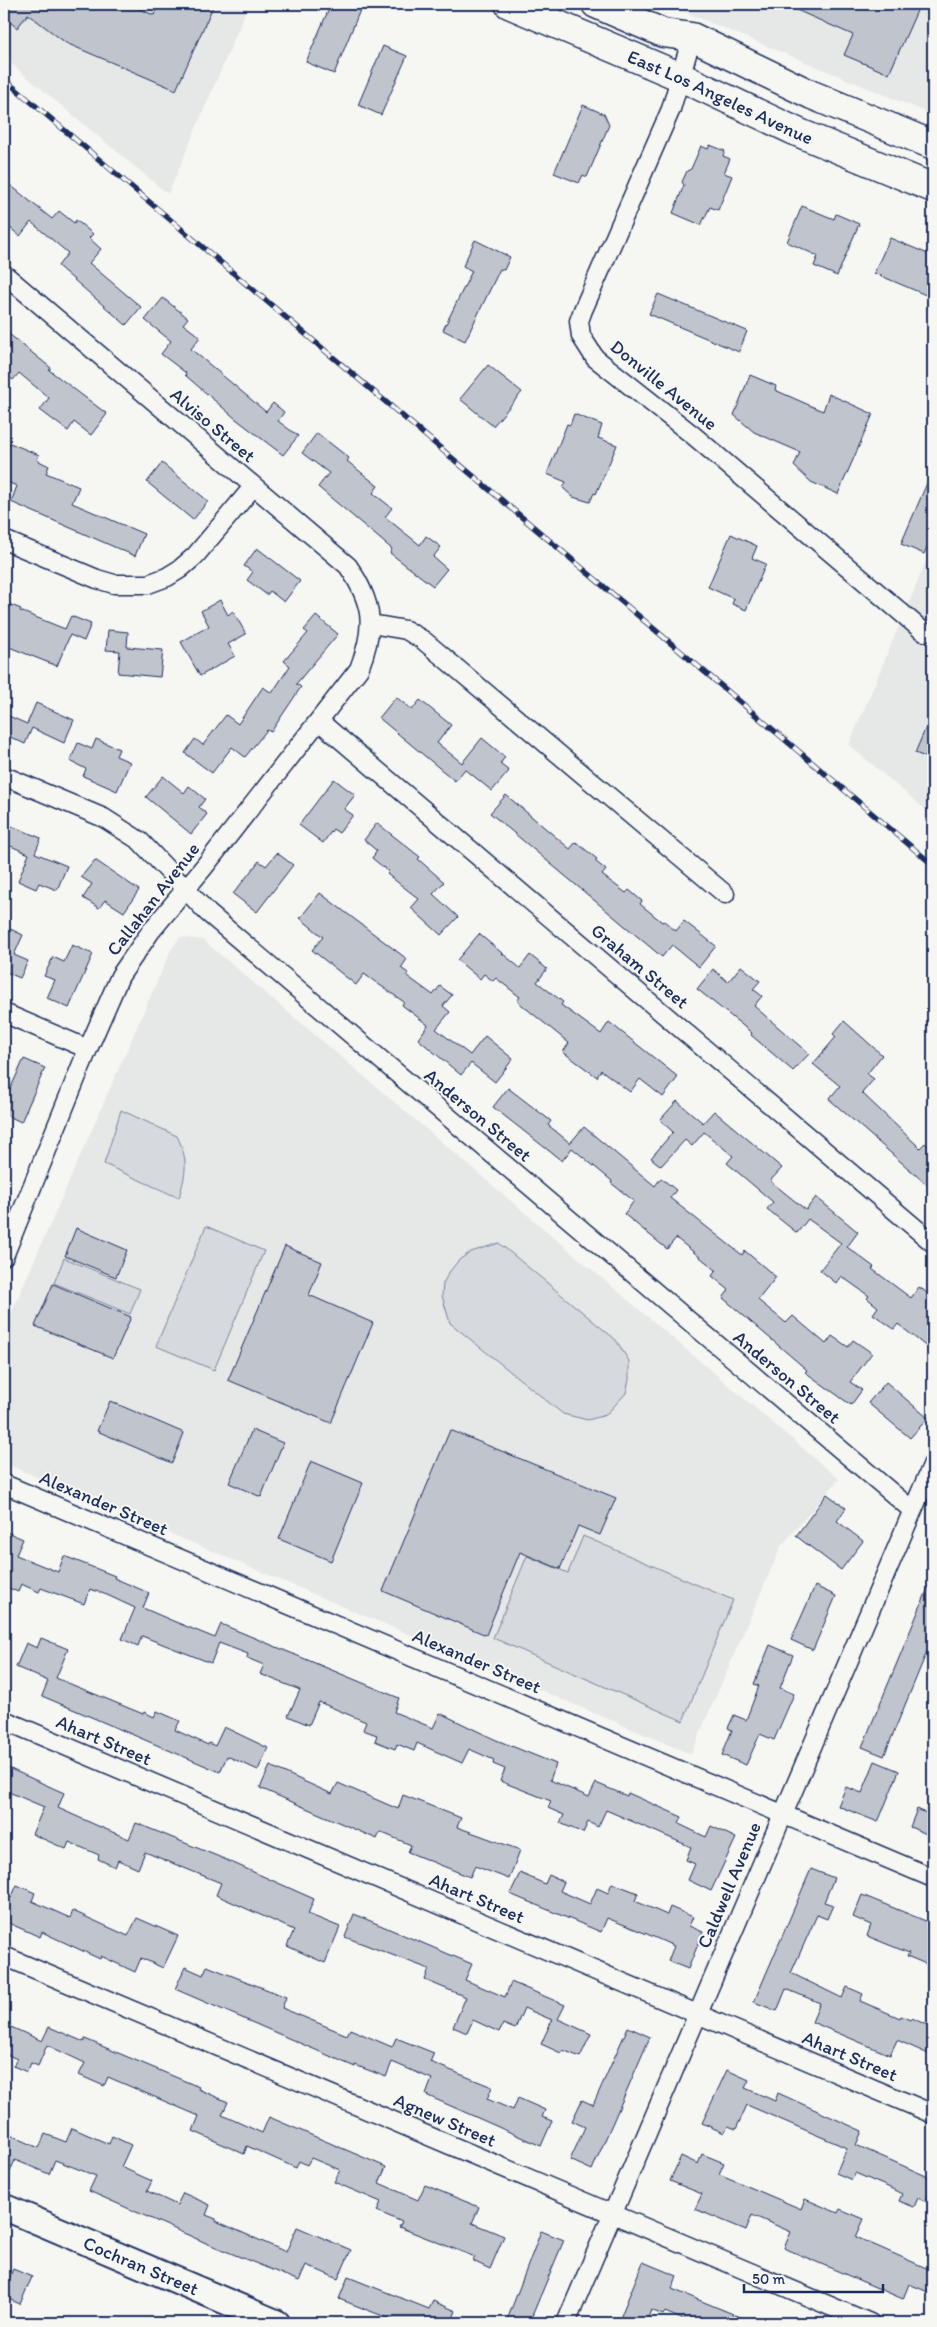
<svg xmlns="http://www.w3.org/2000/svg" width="937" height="2327" font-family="Itim,sans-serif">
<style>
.built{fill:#e6e7e7}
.green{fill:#d6d9dd;stroke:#78849e}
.building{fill:#c0c4cd;stroke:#1b2f5e}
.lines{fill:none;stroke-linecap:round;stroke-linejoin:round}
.minor-casing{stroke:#1b2f5e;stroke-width:21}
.secondary-casing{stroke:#1b2f5e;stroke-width:29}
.primary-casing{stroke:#1b2f5e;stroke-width:31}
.minor{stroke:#f6f6f2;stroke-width:18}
.secondary{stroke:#f6f6f2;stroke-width:25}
.primary{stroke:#f6f6f2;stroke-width:28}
.rail-casing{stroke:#1b2f5e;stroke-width:5.5}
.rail{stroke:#f6f6f2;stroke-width:4;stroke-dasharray:11;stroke-linecap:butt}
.labels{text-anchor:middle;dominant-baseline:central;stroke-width:4;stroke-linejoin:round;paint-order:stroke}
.street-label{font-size:19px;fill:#1b2f5e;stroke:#f6f6f2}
</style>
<rect width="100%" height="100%" fill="#f6f6f2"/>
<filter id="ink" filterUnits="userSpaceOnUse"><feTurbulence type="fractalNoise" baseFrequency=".02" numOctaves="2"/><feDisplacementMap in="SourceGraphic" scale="10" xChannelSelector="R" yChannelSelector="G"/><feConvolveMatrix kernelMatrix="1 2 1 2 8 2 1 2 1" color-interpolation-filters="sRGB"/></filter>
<g filter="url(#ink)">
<!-- built -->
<path class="built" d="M4,4h245l-81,190 -164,-136z
M683,4h250v111l-253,-105z
M933,545v271l-84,-71z
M180,937l23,3 636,539 -58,67 -90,208 -687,-291v-134l167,-379z"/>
<!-- green -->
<path class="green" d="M121,1110l56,26c12,25 9,36 2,62l-75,-34z
M206,1226l58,25 -50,119 -58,-24z
M499,1243l117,97 13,21v19l-3,13 -20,22 -18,5 -25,-6 -113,-91 -8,-27 1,-13 7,-12 9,-11 12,-8z
M64,1258l76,31 -10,25 -76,-31z
M583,1536l150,64 -50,121 -190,-83 34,-82 41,17z"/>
<!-- building -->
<path class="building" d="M4,4h122l28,11 5,-11h55l-38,86 -110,-47 -38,-29 -11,14 -13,-11z
M331,4h15l14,6 -26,64 -28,-12z
M783,4h137l-31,70 -45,-19 9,-20z
M383,46l24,10 -26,59 -23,-10z
M583,105l21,9 5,11 -22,52 -4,-2 -4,8 -25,-10z
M710,145l15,6 -2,5 7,3 -6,14 8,3 -14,34 -8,-3 -9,18 -28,-12 11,-28 -2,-3 5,-11 4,-2 10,-23 7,3z
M4,180l48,39 7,-8 15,12 2,-3 17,14 -4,4 12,11 -12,14 52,44 -15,18 -68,-59 10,-13 -37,-31 -11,14 -16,-13z
M802,206l32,13 2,-5 23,10 -22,52 -23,-10 4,-10 -31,-14z
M890,238l43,18v42l-59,-25z
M475,240l35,17 -6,13 -4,-1 -35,72 -22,-11 29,-59 -9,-5z
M658,294l89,37 -8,21 -90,-38z
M163,298l25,20 -5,6 17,13 -9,12 75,63 7,-9 11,9 -6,9 20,15 -15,19 -47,-36 -51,-44 1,-2 -25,-19 10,-13 -26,-21z
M4,330l47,38 -2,2 58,44 -16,21 -17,-13 -6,9 -28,-21 9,-12 -30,-25 -6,7 -9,-7z
M488,365l34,27 -29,34 -33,-27z
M750,375l26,11 -1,4 43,19 5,2 6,-17 44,20 -35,80 -27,-12 -17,-16 6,-14 -46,-20 -20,-17z
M574,414l28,11 -4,13 19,7 -21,49 -2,-1 -4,9 -17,-5 -10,-9 3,-6 -19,-8 20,-50 3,1z
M317,433l32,25 -2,3 31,25 -5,7 19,15 -7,9 35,28 6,-9 15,11 -8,10 14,12 -14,17 -43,-33 2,-4 -74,-62 11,-14 -27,-20z
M10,443l29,12 -2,5 12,6 -3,7 33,14 -7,16 72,31 -9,22 -124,-54 6,-16 -13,-5v-23z
M162,463l46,38 -15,19 -46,-38z
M933,469v64l-9,21 -23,-10z
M731,534l26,12 -5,12 14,6 -20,46 -14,-6 2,-5 -26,-12z
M257,548l43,33 -16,21 -14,-11 -3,4 -20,-15 6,-8 -9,-6z
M220,600l8,15 5,-4 13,23 -18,10 7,12 -35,20 -19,-34 28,-16 -8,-15z
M4,602l17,7 -1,2 45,18 6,-13 20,8 -7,17 -14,-6 -13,31 -53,-21z
M316,616l22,18 -42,50 5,3 -30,45 -4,-2 -22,27 -13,-10 -20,26 -27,-20 10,-14 8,6 23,-30 12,9 25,-37 9,6 18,-27 -6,-5 24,-28 -4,-3z
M108,630l20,2 -1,15 36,3 -3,27 -42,-4 2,-22 -14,-1z
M396,697l16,13 8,-10 31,25 -14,18 25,20 20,-25 23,19 -5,7 9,7 -17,20 -27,-22 -10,12 -76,-63z
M36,703l38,17 -10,23 -32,-15 -7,16 -21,-10v-20l23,10z
M933,711v49l-18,-7z
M96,739l23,10 -3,7 14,6 -13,29 -34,-15 3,-7 -16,-8 8,-18 14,6z
M163,776l21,17 5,-7 16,13 -6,8 8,7 -16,20 -45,-37z
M334,779l21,16 -11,14 9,6 -14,18 -6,-4 -10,14 -24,-18z
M506,795l64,54 6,-7 21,17 -2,2 11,9 -4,5 24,18 3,-3 13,11 -2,3 22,18 2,-1 12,10 8,-10 32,25 -17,21 -27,-22 -10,12 -172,-144z
M4,823l37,15 -6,15 32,13 -10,24 -18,-7 -3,6 -18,-8 11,-27 -25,-11z
M377,823l43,34 -2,2 26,23 -11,12 25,23 -17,18 -30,-27 8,-9 -32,-25 2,-2 -17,-14 5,-7 -13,-11z
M277,853l16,12 -36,47 -24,-18 26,-33 7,5z
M95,860l44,30 -15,22 -19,-12 -6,8 -16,-10 9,-14 -11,-7z
M320,893l87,66 -6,9 7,5 -1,3 26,19 7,-9 12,9 -9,11 7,6 -14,17 34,26 15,-19 28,23 -18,23 -24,-19 -10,12 -43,-36 10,-14 -26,-20 2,-3 -40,-28 -8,11 -44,-35 11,-13 -23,-19z
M4,926l19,9 -9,20 14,6 -8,17 -14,-6 -2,6z
M479,934l41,34 10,-13 17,14 -10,13 26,20 -2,3 40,29 8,-12 69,55 -15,20 -23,-18 -10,13 -29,-22 -4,7 -34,-25 6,-9 -52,-42 3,-4 -24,-19 -3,3 -9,-7 -4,5 -23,-19z
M72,945l21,9 -24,54 -22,-10 8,-18 -11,-4 9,-19 11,5z
M741,966l19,15 -7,8 9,7 -8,10 55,48 -16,17 -42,-36 1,-2 -55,-44 16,-20 15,13z
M844,1021l38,34 -15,19 7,5 -12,14 58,55 5,-5 8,8v39l-104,-91 11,-13 -27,-22 23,-27 -3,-3z
M24,1059l21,9 -24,54 -17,-8v-12z
M508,1088l43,33 -3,4 22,18 14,-16 71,59 6,-8 15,12 -6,8 72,57 3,-4 31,26 -18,23 28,23 7,-7 33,28 6,-8 16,11 5,-7 19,13 -22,29 12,8 -11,15 -46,-33 2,-2 -84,-72 6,-8 -17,-14 4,-6 -40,-32 -9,11 -43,-35 10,-13 -23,-18 1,-2 -40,-33 -10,13 -69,-54z
M677,1101l26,22 11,-12 68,57 -12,13 36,29 10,-13 42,35 -11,15 27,20 -2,2 39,29 8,-11 14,10v55l-35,-28 -4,5 -21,-15 5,-7 -11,-9 2,-2 -28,-20 -5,7 -16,-13 21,-27 -33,-24 -11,14 -30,-24 6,-7 -46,-39 6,-7 -29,-24 -12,14 -7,-6 -24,26 -10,-8 22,-26 -13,-12z
M76,1228l51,22 -11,27 -51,-21z
M285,1246l37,16 -13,33 64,28 -42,100 -103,-43z
M53,1284l78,33 -18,41 -78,-32z
M886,1382l42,36 -18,20 -42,-35z
M110,1401l74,32 -12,30 -75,-32z
M252,1430l31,13 -22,54 -32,-14z
M450,1430l166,68 -16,37 -22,-9 -18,43 -40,-17 -34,83 -103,-44z
M311,1461l52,22 -32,78 -52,-22z
M827,1494l19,14 -9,13 26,20 -22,29 -45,-34z
M4,1531l19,8 -7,16 42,17 6,-16 51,20 -1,2 35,15 -6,15 30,13 42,17 6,-14 178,74 -5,14 39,16 7,-15 54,26 62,25 -6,16 39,17 7,-14 31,13 1,-3 54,24 -3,7 27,13 5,-11 25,12 -25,53 -23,-11 7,-16 -9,-4 5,-13 -85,-37 -8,17 -10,-5 -5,11 -23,-10 4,-8 -16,-7 3,-7 -51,-20 5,-12 -12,-5 1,-4 -25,-11 -7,14 -45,-20 -3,8 -17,-7 -2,5 -20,-8 2,-6 -14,-5 3,-8 -47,-20 -10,23 -21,-9 12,-26 -40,-16 4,-9 -17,-7 1,-4 -29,-11 -8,20 -69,-27 -4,10 -16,-7 13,-31 -28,-13 -17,-6 -6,15 -43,-16 -2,4 -18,-8 -3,8 -14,-6z
M933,1576v61l-49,119 -22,-9z
M815,1586l21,10 -23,54 -22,-10z
M41,1638l27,11 -12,29 87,36 1,-2 10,5 3,-6 23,10 -5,9 33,15 1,-2 6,3 9,-19 44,21 -10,22 -31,-14 -7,16 -178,-76 6,-15 -32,-14 10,-24 11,5z
M770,1645l23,10 -13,33 14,6 -20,46 -14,-6 -14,31 -24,-10 10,-25 -4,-2 6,-13 12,5 13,-34 -5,-2z
M875,1761l24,10 -21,51 -40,-16 8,-19 16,6z
M4,1766l60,27 -6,15 40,18 31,13 7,-16 86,35 92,41 -6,15 32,13 -15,36 -38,-17 7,-16 -78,-35 5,-12 -76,-31 -7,17 -20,-9 -3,7 -17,-8 1,-4 -30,-13 -3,7 -34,-15 12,-27 -40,-17z
M270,1766l62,28 6,-11 60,26 5,-14 58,23 -4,9 63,23 -11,29 -34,-13 -5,11 -62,-25 3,-7 -31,-13 -3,7 -117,-51z
M917,1809l16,7v9l-4,10 -19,-8z
M811,1869l23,9 -10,24 9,3 -6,14 -10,-4 -26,58 51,25 5,-11 16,7 -3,7 40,17 1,-2 9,4 2,-2 21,10v28l-36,-16 -7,15 -78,-33 8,-19 -34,-14 -9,22 -23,-9z
M520,1873l25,11 4,-9 15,7 -4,9 30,13 7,-16 11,5 4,-10 26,10 -3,8 32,14 3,-8 23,10 -4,9 14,6 -15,37 -20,-8 6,-15 -27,-12 -40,-16 -6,14 -91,-38z
M17,1885l18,8 -3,8 38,17 3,-7 55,25 9,-18 41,18 -15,32 -22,-10 -6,14 -34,-16 -1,3 -58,-27 -2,5 -36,-16v-26l7,3z
M862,1895l71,29v43l-26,-11 2,-3 -42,-17 4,-11 -18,-8z
M354,1914l118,50 -7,16 40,17 6,-15 54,23 -7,14 33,15 -11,23 -17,-7 -2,3 -20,-9 11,-24 -28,-12 -9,21 -12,-5 -4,8 -26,-12 -6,13 -14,-6 13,-30 -41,-17 4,-11 -84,-32z
M207,1966l79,31 -4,11 65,27 3,-6 42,18 4,-9 38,15 -4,9 62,25 -5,12 26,11 5,-12 27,12 -3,7 10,4 -11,25 -115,-51 6,-16 -40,-17 -6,15 -31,-12v2l-180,-78 10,-22 18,8z
M11,2027l31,14 7,-14 35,15 1,-3 114,48 -1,2 30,13 -6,13 40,18 7,-16 117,50 -7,16 39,17 7,-15 54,22 -7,16 32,13 -14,33 -17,-8 2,-4 -76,-30 3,-5 -25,-11 4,-9 -47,-20 6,-12 -29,-12 -4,7 -8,-4 -3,7 -49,-22 -3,8 -51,-23 6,-15 -91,-39 -4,9 -25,-11 6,-12 -38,-18 -9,21 -7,-3 -4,9 -14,-6 4,-7 -13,-6v-10z
M628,2027l22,10 -58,133 -22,-10 15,-33 -13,-6 10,-21 11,5z
M727,2070l22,10 -4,8 30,13 3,-8 84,38 -6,14 77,34 -7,23 -8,-4 -4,9 -15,-6 3,-7 -14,-7 -33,-14 -3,7 -16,-7 11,-25 -100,-43 -11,24 -8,-3 -4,7 -22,-10z
M72,2128l37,16 3,-8 19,9 -10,22 31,14 -5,10 30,14 6,-12 27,12 -4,10 10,4v2l70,31 11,-25 54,23 -13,29 -32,-14 -7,16 -93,-38 -117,-52 7,-15 -41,-16 -6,14 -34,-14 -11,25v-53l35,16 6,-14 21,8z
M702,2154l22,9 -5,11 82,35 4,-10 33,14 2,-4 24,10 -8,18 77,34v23l-24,-10 -6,15 -119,-51 7,-16 -39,-17 -6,15 -51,-21 7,-15 -32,-13 11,-25 17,8z
M541,2231l23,9 -35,83h-23z
M643,2262l34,14 -5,13 83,34h-64l-26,-11 -2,3 -12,-5 -5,13h-28z
M13,2269l19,8 -12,27 -16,-7v-6z
M348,2277l81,32 4,-8 23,10 -3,7 11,5h-63l-62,-24z"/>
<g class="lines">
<defs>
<path id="minor" d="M692,37l-21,72 -88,201 -4,11 2,15 14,22 99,78 230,196
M4,274l344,292c25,37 28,60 11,103l-155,198 -53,64 -31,45 -32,73 -84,207
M4,540l93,39 17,5h34l19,-7 13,-8 15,-13 58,-69
M371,624l35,6 17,10 302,254
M319,721l614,522
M4,776l100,42 36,23 68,72 704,597
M4,1013l84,36
M4,1484l929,394
M4,1720l929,394
M4,1956l866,367
M566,2323l367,-860"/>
<g id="secondary">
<path id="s1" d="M4,2207l273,116"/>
</g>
<g id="primary">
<path id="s2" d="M509,4l172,73 116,55 136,56"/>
<path d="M596,4l67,29 29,4 120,58 121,50"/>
</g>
</defs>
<!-- minor casing -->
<use href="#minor" class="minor-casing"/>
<!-- secondary casing -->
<use href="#secondary" class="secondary-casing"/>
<!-- primary casing -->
<use href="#primary" class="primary-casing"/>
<!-- minor -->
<use href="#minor" class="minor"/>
<!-- secondary -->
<use href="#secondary" class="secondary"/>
<!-- primary -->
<use href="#primary" class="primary"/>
<defs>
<path id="rail" d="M4,79l929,786"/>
</defs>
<!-- rail casing -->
<use href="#rail" class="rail-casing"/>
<!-- rail -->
<use href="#rail" class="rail"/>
</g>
</g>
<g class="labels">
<!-- street labels -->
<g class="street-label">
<text stroke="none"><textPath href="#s2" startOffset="231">East Los Angeles Avenue</textPath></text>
<text transform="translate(664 385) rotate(39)">Donville Avenue</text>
<text transform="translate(213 425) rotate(40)">Alviso Street</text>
<text transform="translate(153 899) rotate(-52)">Callahan Avenue</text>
<text transform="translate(640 966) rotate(40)">Graham Street</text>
<text transform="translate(478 1115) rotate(40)">Anderson Street</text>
<text transform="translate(787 1377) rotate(40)">Anderson Street</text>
<text transform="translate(104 1503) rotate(23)">Alexander Street</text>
<text transform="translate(477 1661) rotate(23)">Alexander Street</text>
<text transform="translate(104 1740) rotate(23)">Ahart Street</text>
<text transform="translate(729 1885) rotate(-67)">Caldwell Avenue</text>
<text transform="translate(477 1898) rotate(23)">Ahart Street</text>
<text transform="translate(850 2056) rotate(23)">Ahart Street</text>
<text transform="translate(445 2120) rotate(23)">Agnew Street</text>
<text stroke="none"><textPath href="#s1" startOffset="149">Cochran Street</textPath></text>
</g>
</g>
<!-- margin -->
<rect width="937" height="2327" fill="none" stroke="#f6f6f2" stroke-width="20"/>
<rect x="10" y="10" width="917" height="2307" fill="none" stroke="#1b2f5e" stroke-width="2" filter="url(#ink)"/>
<!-- scale -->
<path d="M744 2284v8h139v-8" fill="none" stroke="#1b2f5e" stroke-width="2.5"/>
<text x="752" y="2284" font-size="15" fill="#1b2f5e" stroke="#f6f6f2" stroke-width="4" paint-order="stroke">50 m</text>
</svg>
